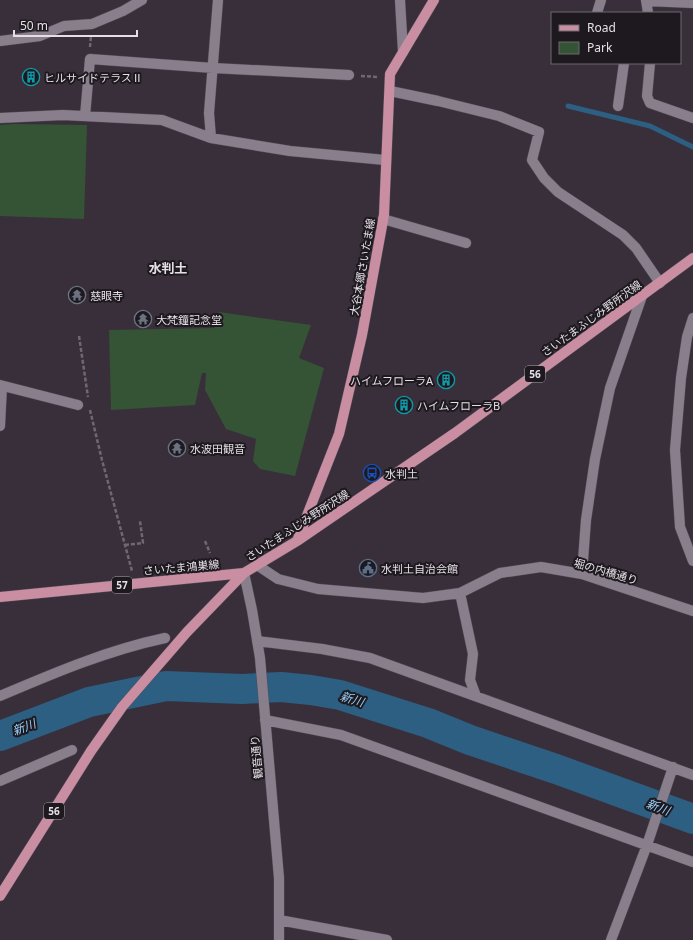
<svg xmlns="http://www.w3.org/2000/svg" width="693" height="940" font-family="'Noto Sans','Noto Sans JP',sans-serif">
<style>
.green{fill:#355335}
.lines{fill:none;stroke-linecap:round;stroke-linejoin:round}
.stream{stroke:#2d5f82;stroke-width:5}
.river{stroke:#2d5f82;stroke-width:30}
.minor-casing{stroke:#524b55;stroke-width:11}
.major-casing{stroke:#524b55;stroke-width:11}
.path{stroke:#6f6772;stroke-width:2.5;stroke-dasharray:4 2;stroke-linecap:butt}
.minor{stroke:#887e8c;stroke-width:10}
.major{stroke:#c98ea1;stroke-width:10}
.labels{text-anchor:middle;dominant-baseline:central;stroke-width:4;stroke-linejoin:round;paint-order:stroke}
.shield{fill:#1d191e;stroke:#a8a4aa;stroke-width:1}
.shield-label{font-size:10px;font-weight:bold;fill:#e4dfe6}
.poi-label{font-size:11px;fill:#e4dfe6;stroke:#1d191e;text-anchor:start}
.street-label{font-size:11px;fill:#e4dfe6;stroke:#1d191e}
.water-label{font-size:12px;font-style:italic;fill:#97d1fe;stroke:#1d191e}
.quarter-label{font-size:13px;font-weight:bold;fill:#e4dfe6;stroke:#1d191e}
</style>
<rect width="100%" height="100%" fill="#382f3b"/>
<!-- green -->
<path class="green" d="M14,124l73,1 -3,94 -84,-3v-91z
M219,312l92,13 -12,33 25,10 -29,108 -35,-7 -7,-8 3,-22 -30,-10 -21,-39 1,-17h-4l-7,32 -84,5 -2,-80 105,-2z"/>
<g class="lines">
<!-- stream -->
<path class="stream" d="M568,106l82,20 43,21"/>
<!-- river -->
<path class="river" d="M0,736l89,-34 77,-16 76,3 39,-2 30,3 29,5 88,28 42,17 86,29 137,50"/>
<defs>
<path id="minor" d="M400,0l3,52
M646,0l2,13
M646,1l47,2
M597,13l4,-13
M0,41l40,-5 24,-10 28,-2 31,-13 19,-11
M650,63l-3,33 3,7 43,15
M390,91l48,10 61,15 40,16 -7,28 12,18 14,14 65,43 13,13 24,35
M618,106l6,-43
M85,116l5,-57 123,9 136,7
M0,118l63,-3 99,5 49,18 79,13 95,9
M211,138l-2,-25 9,-113
M383,219l83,24
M693,318l-6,19 -6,41 -6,72 5,77 13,34
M0,385l78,20
M0,426l2,-40
M257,565l21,14 40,10 105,9 37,-5 40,-20 41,-6 41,7 111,37
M244,573l8,37 8,48 19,220v62
M582,574l4,-54 9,-61 15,-71 32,-92
M460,593l13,61 -3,26 6,16
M257,641l65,8 48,9 323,117
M0,696c54,-23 108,-46 165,-58
M265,720l76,15 352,127
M0,781l72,-31
M279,920l108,20
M611,940l36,-95 26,-78"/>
<path id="major" d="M297,541l42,-107 23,-99 22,-120 6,-141 44,-74
M0,597l244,-24
M0,896l91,-145 31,-44 65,-75 57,-59 53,-32 158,-108 238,-175"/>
</defs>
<!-- minor casing -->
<use href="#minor" class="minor-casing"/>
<!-- major casing -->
<use href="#major" class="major-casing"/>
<!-- path -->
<path class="path" d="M90,47l1,-11
M361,76l17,1
M79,336l9,61
M90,410l12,50 30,111
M205,541l5,12
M125,545l18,-2 -3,-22"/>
<!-- minor -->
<use href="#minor" class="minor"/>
<!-- major -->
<use href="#major" class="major"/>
</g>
<!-- icons -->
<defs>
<symbol id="building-ring" viewBox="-11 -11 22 22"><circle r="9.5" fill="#1d191e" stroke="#0f9aa8" stroke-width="1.5"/><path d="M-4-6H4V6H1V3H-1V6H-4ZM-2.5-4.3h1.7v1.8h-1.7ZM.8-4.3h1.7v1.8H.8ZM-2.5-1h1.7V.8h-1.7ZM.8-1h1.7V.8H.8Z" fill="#0f9aa8"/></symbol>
<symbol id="temple-ring" viewBox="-11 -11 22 22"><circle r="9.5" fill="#1d191e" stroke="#6b7280" stroke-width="1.5"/><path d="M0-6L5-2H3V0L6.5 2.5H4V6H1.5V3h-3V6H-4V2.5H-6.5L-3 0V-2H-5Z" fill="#6b7280"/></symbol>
<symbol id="bus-ring" viewBox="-11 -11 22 22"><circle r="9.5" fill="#1d191e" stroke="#1a4fb4" stroke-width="1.5"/><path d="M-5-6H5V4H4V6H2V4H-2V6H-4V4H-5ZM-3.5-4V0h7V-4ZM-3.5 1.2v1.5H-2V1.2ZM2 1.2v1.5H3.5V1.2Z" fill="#1a4fb4"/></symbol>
<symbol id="civic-ring" viewBox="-11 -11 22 22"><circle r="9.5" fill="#1d191e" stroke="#5c6f8a" stroke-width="1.5"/><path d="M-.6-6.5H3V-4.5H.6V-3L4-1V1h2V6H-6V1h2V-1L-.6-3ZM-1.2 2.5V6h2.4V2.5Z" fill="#5c6f8a"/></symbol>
</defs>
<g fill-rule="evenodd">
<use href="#building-ring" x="21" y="67" width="20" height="20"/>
<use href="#temple-ring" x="67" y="285" width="20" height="20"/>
<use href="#temple-ring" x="133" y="309" width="20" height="20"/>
<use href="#building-ring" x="436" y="370" width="20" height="20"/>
<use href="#building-ring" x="394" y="395" width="20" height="20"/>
<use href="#temple-ring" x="167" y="438" width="20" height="20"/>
<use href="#bus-ring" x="362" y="463" width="20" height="20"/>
<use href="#civic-ring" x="358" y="558" width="20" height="20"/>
</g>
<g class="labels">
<!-- shield labels -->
<g class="shield">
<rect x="525" y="366" width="20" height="16" rx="3"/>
<rect x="112" y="577" width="20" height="16" rx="3"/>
<rect x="44" y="803" width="20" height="16" rx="3"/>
</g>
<g class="shield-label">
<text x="535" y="374">56</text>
<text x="122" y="585">57</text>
<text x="54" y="811">56</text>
</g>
<!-- poi labels -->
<g class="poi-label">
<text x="44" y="77">ヒルサイドテラスⅡ</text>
<text x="90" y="295">慈眼寺</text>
<text x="156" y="319">大梵鐘記念堂</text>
<text x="433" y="380" text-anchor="end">ハイムフローラA</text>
<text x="417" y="405">ハイムフローラB</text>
<text x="190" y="448">水波田観音</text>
<text x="385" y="473">水判土</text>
<text x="381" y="568">水判土自治会館</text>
</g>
<!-- street labels -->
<g class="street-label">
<text transform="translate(362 267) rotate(-80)">大谷本郷さいたま線</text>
<text transform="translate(591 318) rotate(-36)">さいたまふじみ野所沢線</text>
<text transform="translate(297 525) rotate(-33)">さいたまふじみ野所沢線</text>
<text transform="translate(181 567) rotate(-5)">さいたま鴻巣線</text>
<text transform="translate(606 571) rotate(16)">堀の内橋通り</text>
<text transform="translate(256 757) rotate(-95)">観音通り</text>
</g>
<!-- water labels -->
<g class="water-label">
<text transform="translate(352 699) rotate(17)">新川</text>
<text transform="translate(24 727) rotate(-21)">新川</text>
<text transform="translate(658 807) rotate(20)">新川</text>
</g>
<!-- quarter labels -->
<g class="quarter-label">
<text x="168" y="268">水判土</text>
</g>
</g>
<!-- legend -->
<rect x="551" y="12" width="130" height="52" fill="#1d191e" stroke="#6d686e"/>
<rect x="559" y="25" width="20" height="6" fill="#c98ea1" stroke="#6d686e"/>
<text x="587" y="32" font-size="12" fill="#e4dfe6">Road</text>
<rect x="559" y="42" width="20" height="12" fill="#355335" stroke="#6d686e"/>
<text x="587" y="52" font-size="12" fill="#e4dfe6">Park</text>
<!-- scale -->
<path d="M14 30v6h123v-6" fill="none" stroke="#e4dfe6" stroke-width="2"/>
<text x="20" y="30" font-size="12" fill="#e4dfe6" stroke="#1d191e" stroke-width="3" paint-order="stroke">50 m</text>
</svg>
